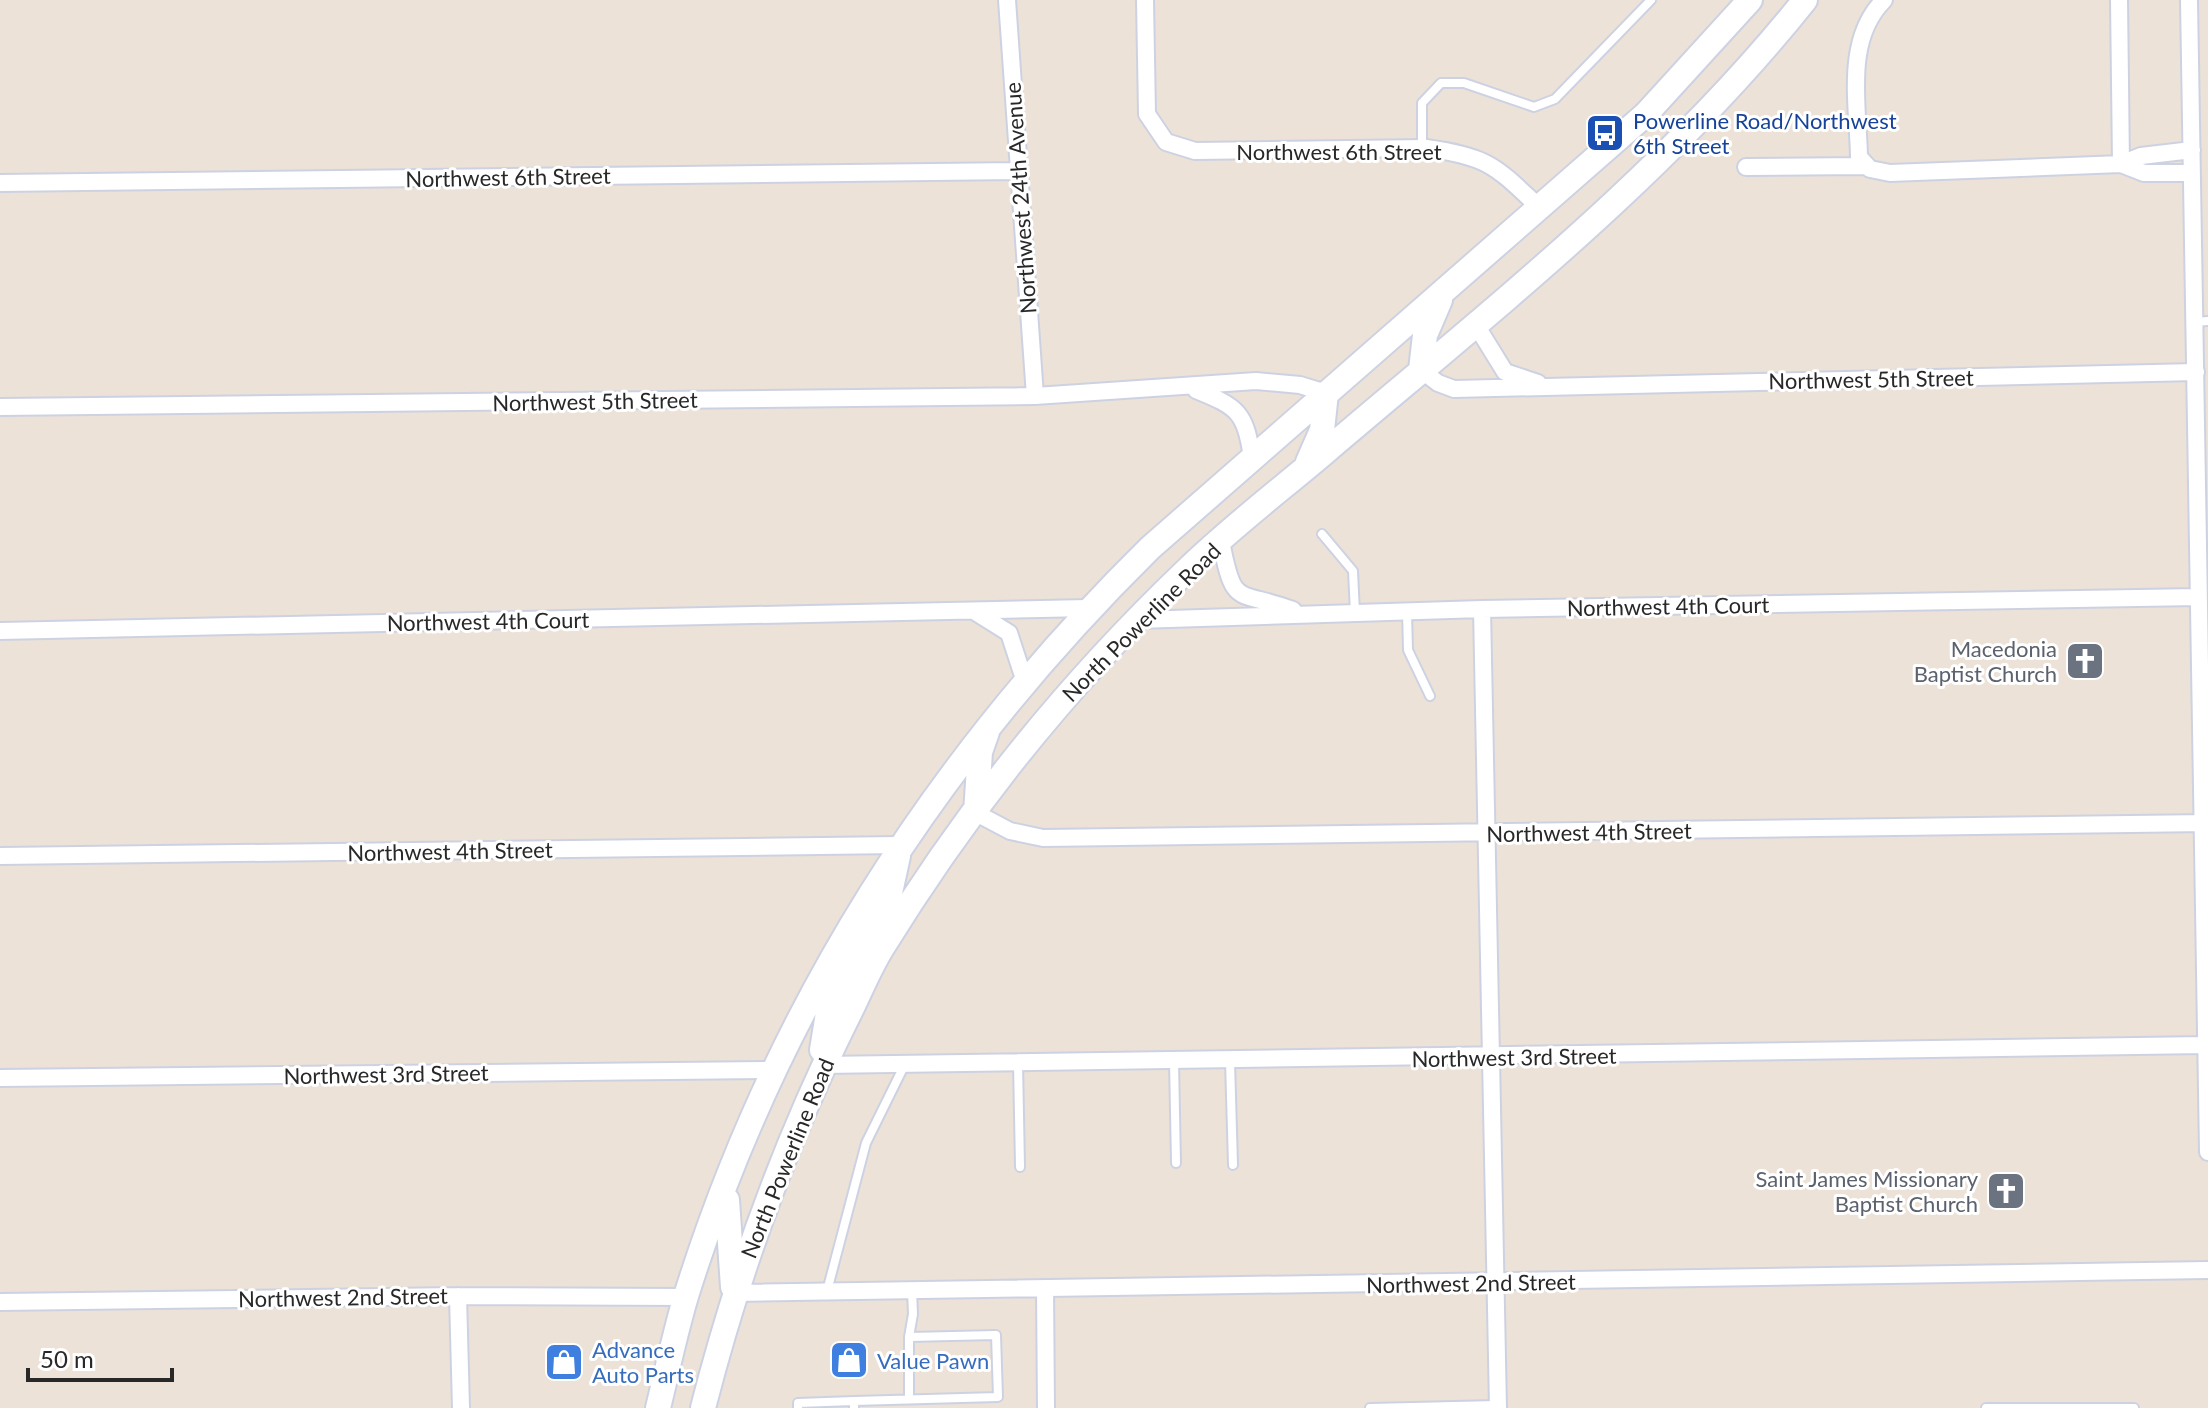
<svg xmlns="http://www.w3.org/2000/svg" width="2208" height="1408" font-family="Lato,sans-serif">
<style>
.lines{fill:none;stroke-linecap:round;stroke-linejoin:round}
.service-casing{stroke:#cdd2e2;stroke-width:12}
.minor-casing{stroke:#cdd2e2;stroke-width:20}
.secondary-casing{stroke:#cdd2e2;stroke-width:28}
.service{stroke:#fff;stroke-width:8}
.minor{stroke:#fff;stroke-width:16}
.secondary{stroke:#fff;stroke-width:24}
.labels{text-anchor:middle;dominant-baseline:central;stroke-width:6;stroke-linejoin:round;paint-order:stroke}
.transit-label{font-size:22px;fill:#164399;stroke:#fff;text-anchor:start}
.street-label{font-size:22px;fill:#282828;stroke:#fff}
.worship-label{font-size:22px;fill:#5b616d;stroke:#fff;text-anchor:end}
.shop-label{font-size:22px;fill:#366cbe;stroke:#fff;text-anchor:start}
</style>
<rect width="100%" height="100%" fill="#ece2d8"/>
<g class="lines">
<defs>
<path id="service" d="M1422,148v-45l19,-20h23l70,24 21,-8 96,-99
M2195,322l13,-1
M1322,534l31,37 2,42
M1407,612l1,38 22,46
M1174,1061l2,102
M1230,1061l3,104
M1018,1063l2,104
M827,1291l39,-148 39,-79
M909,1337l4,-23 -1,-23
M854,1401l144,-4 -2,-62 -87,2v61
M798,1408v-5l56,-2v7
M1370,1408l127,-3
M1986,1408h148"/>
<path id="minor" d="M1007,0l28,396
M1145,0l2,114 19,28 29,9 231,-3c64,9 69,18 115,61
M1884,0c-40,40 -26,104 -25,157l11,12 20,4 231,-9 20,-8 51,-6
M2119,0l2,164
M2189,0l19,1152
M2121,164l23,9h48
M1746,167l118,-1
M0,183l1017,-12
M1476,325l29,47 33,11
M1421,370l17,13 16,6 742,-17
M1196,390c42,17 49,22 56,67
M0,407l1035,-11 221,-15 44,4 26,8
M1221,541c13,69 16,48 72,69
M1482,609l16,799
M977,613l32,20 16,49
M1138,620l344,-11 716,-12
M0,631l1089,-23
M976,813l34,18 33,7 1165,-15
M0,856l899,-11
M822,1065l1383,-20
M0,1078l773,-8
M1045,1288l1,120
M734,1293l1474,-23
M458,1296l3,112
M0,1302l458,-6 228,1"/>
<path id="secondary" d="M1421,370l4,-35 15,-35
M1308,462l14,-32 4,-37
M976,813l4,-61 7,-20
M822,1050l6,-37 58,-102 12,-55
M727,1200l6,87
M658,1408c9,-37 17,-75 28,-112 90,-288 250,-537 464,-748l496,-434 104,-114
M703,1408c35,-137 83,-268 146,-394 11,-22 20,-45 33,-66 84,-137 188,-266 304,-377 44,-43 93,-80 139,-119 168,-143 342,-279 480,-452"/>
</defs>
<!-- service casing -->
<use href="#service" class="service-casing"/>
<!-- minor casing -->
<use href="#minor" class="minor-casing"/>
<!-- secondary casing -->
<use href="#secondary" class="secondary-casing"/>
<!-- service -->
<use href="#service" class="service"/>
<!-- minor -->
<use href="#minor" class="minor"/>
<!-- secondary -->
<use href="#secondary" class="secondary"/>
</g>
<!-- icons -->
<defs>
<symbol id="bus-square" viewBox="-11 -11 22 22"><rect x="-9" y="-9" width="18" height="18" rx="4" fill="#1a4fb4" stroke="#fff"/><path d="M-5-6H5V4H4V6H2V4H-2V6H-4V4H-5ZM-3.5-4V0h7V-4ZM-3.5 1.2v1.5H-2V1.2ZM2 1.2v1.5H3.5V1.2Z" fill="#fff"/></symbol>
<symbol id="church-square" viewBox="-11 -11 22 22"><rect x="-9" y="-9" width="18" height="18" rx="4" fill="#6b7280" stroke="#fff"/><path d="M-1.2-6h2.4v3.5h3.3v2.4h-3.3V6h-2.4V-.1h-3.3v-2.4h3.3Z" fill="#fff"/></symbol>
<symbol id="shop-square" viewBox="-11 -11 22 22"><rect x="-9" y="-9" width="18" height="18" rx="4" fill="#3f7fe0" stroke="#fff"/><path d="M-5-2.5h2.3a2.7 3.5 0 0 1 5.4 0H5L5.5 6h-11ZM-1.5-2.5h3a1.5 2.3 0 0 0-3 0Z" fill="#fff"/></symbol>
</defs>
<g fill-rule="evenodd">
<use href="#bus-square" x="1583" y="111" width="44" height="44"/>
<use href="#church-square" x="2063" y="639" width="44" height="44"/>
<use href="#church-square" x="1984" y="1169" width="44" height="44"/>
<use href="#shop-square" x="827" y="1338" width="44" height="44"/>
<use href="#shop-square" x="542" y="1340" width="44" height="44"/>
</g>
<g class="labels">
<!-- transit labels -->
<g class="transit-label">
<text x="1633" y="120">Powerline Road/Northwest<tspan x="1633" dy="25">6th Street</tspan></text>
</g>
<!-- street labels -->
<g class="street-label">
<text x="1339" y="151">Northwest 6th Street</text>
<text transform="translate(508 177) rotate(-1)">Northwest 6th Street</text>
<text transform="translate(1020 198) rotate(-94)">Northwest 24th Avenue</text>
<text transform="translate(1871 379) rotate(-1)">Northwest 5th Street</text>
<text transform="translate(595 401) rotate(-1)">Northwest 5th Street</text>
<text transform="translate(1668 606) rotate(-1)">Northwest 4th Court</text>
<text transform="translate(488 621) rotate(-1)">Northwest 4th Court</text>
<text transform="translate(1141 622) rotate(-45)">North Powerline Road</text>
<text transform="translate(1589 832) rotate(-1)">Northwest 4th Street</text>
<text transform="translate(450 851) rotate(-1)">Northwest 4th Street</text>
<text transform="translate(1514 1057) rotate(-1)">Northwest 3rd Street</text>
<text transform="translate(386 1074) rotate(-1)">Northwest 3rd Street</text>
<text transform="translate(787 1158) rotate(-68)">North Powerline Road</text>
<text transform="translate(1471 1283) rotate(-1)">Northwest 2nd Street</text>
<text transform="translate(343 1297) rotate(-1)">Northwest 2nd Street</text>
</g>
<!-- worship labels -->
<g class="worship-label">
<text x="2057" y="648">Macedonia<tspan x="2057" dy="25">Baptist Church</tspan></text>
<text x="1978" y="1178">Saint James Missionary<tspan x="1978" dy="25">Baptist Church</tspan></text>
</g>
<!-- shop labels -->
<g class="shop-label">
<text x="592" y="1349">Advance<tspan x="592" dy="25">Auto Parts</tspan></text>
<text x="877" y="1360">Value Pawn</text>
</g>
</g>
<!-- scale -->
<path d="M28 1368v12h144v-12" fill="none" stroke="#282828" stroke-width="4"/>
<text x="40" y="1368" font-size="24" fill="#282828" stroke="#ffffff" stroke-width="6" paint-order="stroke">50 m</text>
</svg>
